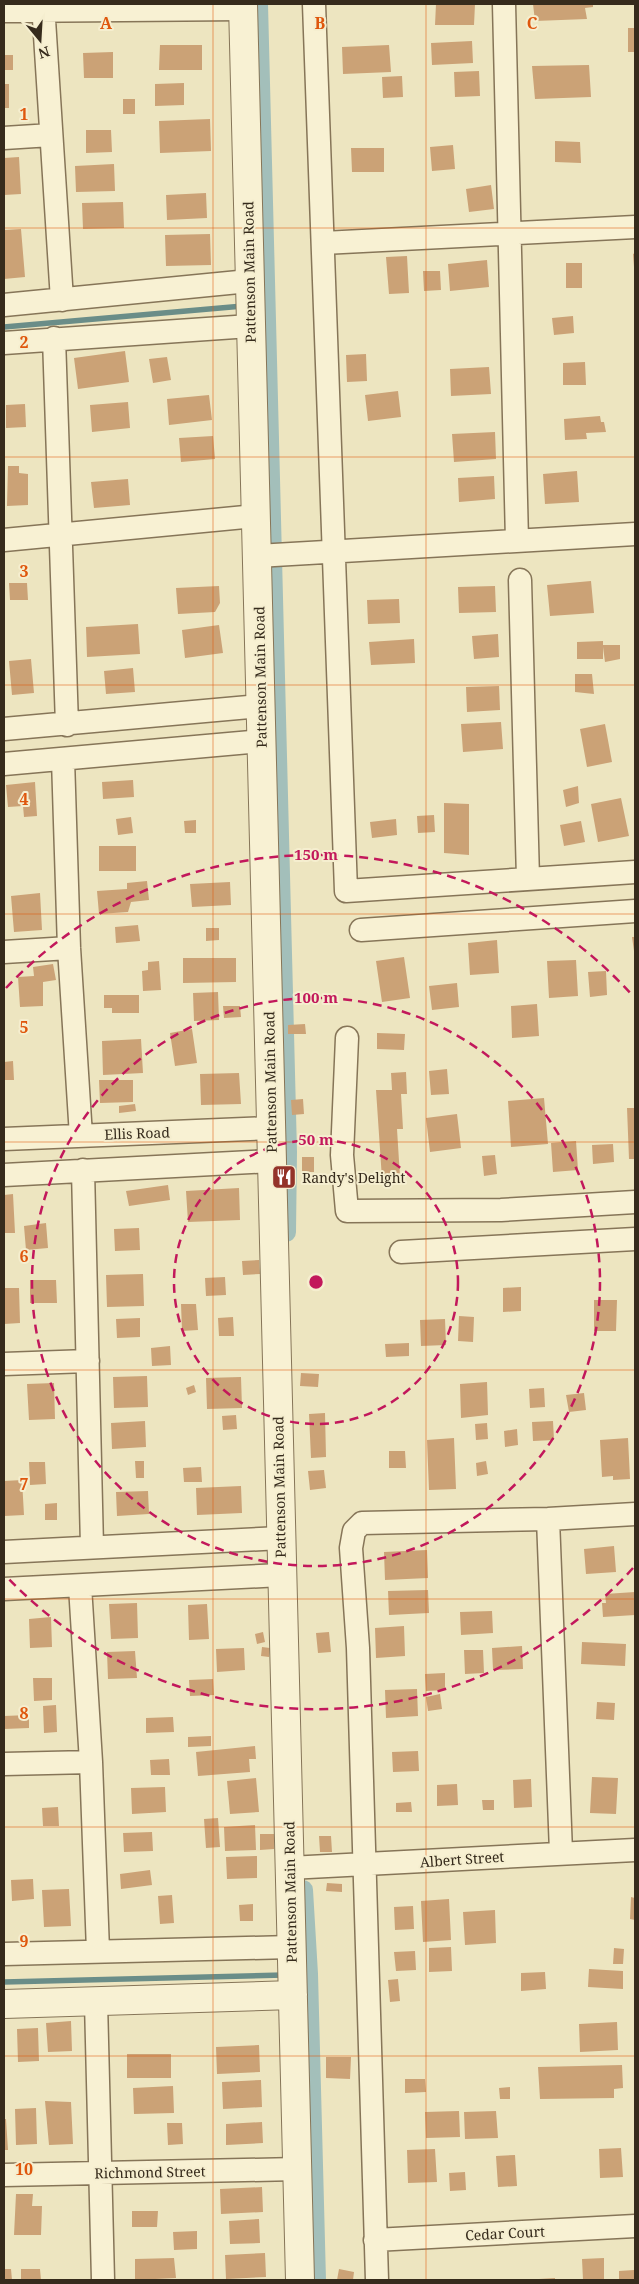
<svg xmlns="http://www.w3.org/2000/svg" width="639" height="2284" font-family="'Noto Serif',serif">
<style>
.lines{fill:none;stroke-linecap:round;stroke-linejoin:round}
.stream{stroke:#6a8d88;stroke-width:5.5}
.canal{stroke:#a3bfba;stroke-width:20}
.building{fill:#cba276}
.minor-casing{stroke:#867558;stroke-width:25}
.tertiary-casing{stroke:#867558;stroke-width:30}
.minor{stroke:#f8f1d3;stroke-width:22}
.tertiary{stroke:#f8f1d3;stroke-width:28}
.grid{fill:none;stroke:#df570d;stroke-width:1;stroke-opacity:0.55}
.ring{fill:none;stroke:#c2185b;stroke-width:2.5;stroke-dasharray:9 6}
.labels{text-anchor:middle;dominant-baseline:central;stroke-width:4;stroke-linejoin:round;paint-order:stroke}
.street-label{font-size:14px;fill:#362b1c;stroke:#f5eecf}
.poi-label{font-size:14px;fill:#362b1c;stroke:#f5eecf;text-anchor:start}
.grid-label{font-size:16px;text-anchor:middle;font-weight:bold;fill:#df570d;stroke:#f5eecf;stroke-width:4;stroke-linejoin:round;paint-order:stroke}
.centre{fill:#c2185b;stroke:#f5eecf;stroke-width:2.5}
.ring-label{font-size:15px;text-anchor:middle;font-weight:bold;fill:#c2185b;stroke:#f5eecf;stroke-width:4;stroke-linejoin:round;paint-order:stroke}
</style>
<rect width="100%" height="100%" fill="#ede5c0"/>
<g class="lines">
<!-- stream -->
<path class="stream" d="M4,327l239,-21
M4,1982l280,-7"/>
<!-- canal -->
<path class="canal" d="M258,4l29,1148 -1,80
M303,1890l5,84 8,306"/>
</g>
<!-- building -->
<path class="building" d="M436,4h39l-1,21h-39z
M533,4h60v3l-8,1 2,11 -52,2z
M628,28h7v24h-7z
M472,41l1,22 -41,2 -1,-22z
M160,45h42v25h-43z
M389,45l2,27 -48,2 -1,-27z
M113,52v26h-29l-1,-25z
M4,55h9v15h-9z
M589,65l2,32 -56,2 -3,-33z
M479,71l1,25 -25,1 -1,-25z
M402,76l1,21 -20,1 -1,-21z
M184,83v22l-29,1v-22z
M4,84h5v24h-5z
M123,99h12v15h-12z
M210,119l1,32 -51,2 -1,-32z
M86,130h25l1,22 -26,1z
M555,141l25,1 1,21 -26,-1z
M453,145l2,24 -23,2 -2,-24z
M351,148h33v24h-32z
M19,157l2,37 -17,1v-37z
M114,164l1,27 -39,1 -1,-26z
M491,185l3,24 -25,3 -3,-23z
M206,193l1,25 -40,2 -1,-25z
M123,202l1,26 -41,1 -1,-26z
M21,229l4,48 -21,2v-49z
M210,234l1,31 -45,1 -1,-31z
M635,253v14h-1l-1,-13z
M407,256l2,37 -20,1 -3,-37z
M487,260l2,27 -39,4 -2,-27z
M566,263h16v25h-16z
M423,271h17l1,19 -17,1z
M573,316l1,17 -20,2 -2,-17z
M125,351l4,31 -51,7 -4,-31z
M366,354l1,27 -20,1 -1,-27z
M167,357l4,23 -18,3 -4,-24z
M585,362l1,23h-23v-22z
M489,367l2,27 -40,2 -1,-27z
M398,391l3,26 -33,4 -3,-26z
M209,395l3,25 -43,5 -2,-26z
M128,402l2,26 -38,4 -2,-27z
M25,404l1,23 -20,1v-23z
M600,416l1,6h3l2,10 -20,1 1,6 -22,1 -1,-21z
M495,432l1,27 -42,3 -2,-28z
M213,436l2,23 -34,3 -2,-24z
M8,466h11v7l9,1v31l-21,1z
M577,471l2,31 -34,2 -2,-30z
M494,476l1,23 -36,3 -1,-24z
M128,479l2,26 -36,3 -3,-26z
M591,581l3,32 -44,3 -3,-31z
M9,583h18l1,17h-18z
M219,586l1,17 -5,9 -37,2 -2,-26z
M495,586l1,26 -37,1 -1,-26z
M399,599l1,24 -32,1 -1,-24z
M138,624l2,30 -53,3 -1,-30z
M219,625l4,28 -38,5 -3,-28z
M498,634l1,23 -25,2 -2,-23z
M414,639l1,24 -44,2 -2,-23z
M603,641v4h17v14l-15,3 -2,-15v12h-26v-17z
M31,659l3,34 -22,2 -3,-34z
M133,668l2,24 -29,2 -2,-23z
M575,674h17l2,20 -19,-2z
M499,686l1,24 -33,2 -1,-25z
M501,722l2,27 -40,3 -2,-28z
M605,724l7,38 -25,5 -7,-38z
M133,780l1,17 -31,2 -1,-17z
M35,782l2,34 -13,1 -1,-11 -15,1 -2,-22z
M578,786l1,17 -13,4 -3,-17z
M621,798l8,38 -31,6 -7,-38z
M444,803l25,1v51l-25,-2z
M434,815l1,17 -17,1 -1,-17z
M131,817l2,16 -15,2 -2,-16z
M396,819l1,16 -25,3 -2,-16z
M196,820v13h-11l-1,-12z
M581,821l4,21 -21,4 -4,-21z
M99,846h37v25h-37z
M147,881l2,19 -18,2 -3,10 -29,2 -2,-23 30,-2v-6z
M230,882l1,23 -39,2 -2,-23z
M40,893l2,37 -28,2 -3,-36z
M138,925l2,16 -24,2 -1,-16z
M206,928h13v12l-13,1z
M632,937h3v14h-1z
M497,940l2,33 -29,2 -2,-32z
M404,957l6,41 -28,4 -6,-41z
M183,958h53v24l-53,1z
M576,960l2,36 -29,2 -2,-37z
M159,961l2,29 -18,1 -1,-20 6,-1v-8z
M53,964l3,16 -13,2v24l-23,1 -2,-30 16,-1 -1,-9z
M606,971l1,24 -17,2 -2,-25z
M457,983l2,24 -27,3 -3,-24z
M218,992l1,28 -25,1 -1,-28z
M104,995h35v18h-27v-5h-8z
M537,1004l2,32 -27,2 -1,-32z
M223,1006h17l1,11 -17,1z
M305,1024l1,10h-18v-9z
M192,1029l5,34 -22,3 -5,-33z
M377,1033l28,1 -1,16 -27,-1z
M141,1039l2,34 -40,2 -1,-34z
M13,1061l1,19h-10v-18z
M447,1069l2,25 -18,1 -2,-24z
M406,1072l1,22h-6l2,35h-6l3,48 -18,2 -6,-89h16l-1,-17z
M239,1073l2,31 -40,1 -1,-31z
M99,1080h34v22l-33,1z
M544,1098l4,46 -37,3 -3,-46z
M303,1099l1,15 -12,1 -1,-15z
M135,1104l1,7 -17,2v-7z
M627,1108h8v51h-6z
M457,1114l4,34 -31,4 -4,-34z
M576,1141l2,29 -25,2 -2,-29z
M613,1144l1,18 -21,2 -1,-19z
M495,1155l2,19 -13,2 -2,-20z
M302,1157h12v15h-12z
M168,1185l2,15 -41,6 -3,-15z
M239,1188l1,32 -52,2 -2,-31z
M13,1194l2,39h-11v-38z
M46,1223l2,25 -22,2 -2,-24z
M139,1228l1,22 -25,1 -1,-22z
M259,1260l1,14 -17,1 -1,-14z
M143,1274l1,32 -37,1 -1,-32z
M225,1277l1,18 -20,1 -1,-18z
M30,1280h26l1,23h-27z
M521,1287v24l-18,1v-24z
M4,1288h15l1,35 -16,1z
M594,1300h23l-1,31h-22z
M181,1304h15l2,26 -16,1z
M459,1316l15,1 -1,25 -15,-1z
M233,1317l1,19h-15l-1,-18z
M140,1318v19l-23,1 -1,-19z
M445,1319l1,26 -25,1 -1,-26z
M409,1343v13l-23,1 -1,-13z
M170,1346l1,19 -19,1 -1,-18z
M301,1373l18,1 -1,13 -18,-1z
M147,1376l1,31 -34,1 -1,-31z
M241,1377l1,31 -35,1 -1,-31z
M487,1382l1,33 -27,3 -1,-34z
M54,1383l1,36 -26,1 -2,-36z
M194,1385l2,7 -8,3 -2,-7z
M544,1388l1,19 -15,1 -1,-19z
M584,1393l2,17 -17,2 -3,-17z
M325,1413l1,44 -15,1 -2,-44z
M236,1415l1,14 -14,1 -1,-14z
M145,1421l1,26 -34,2 -1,-26z
M553,1421l1,19 -21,1 -1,-19z
M487,1423l1,16 -12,1 -1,-16z
M517,1429l1,16 -13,2 -1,-16z
M454,1438l2,51 -27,1 -2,-50z
M628,1438l2,41 -17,1v-4l-11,1 -2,-37z
M389,1451h16l1,17h-17z
M135,1461h9v17h-8z
M486,1461l2,13 -11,2 -1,-13z
M29,1462h16l1,22 -16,1z
M201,1467l1,15h-18l-1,-14z
M324,1470l2,18 -16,2 -2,-19z
M22,1480l2,35 -20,1v-35z
M241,1486l1,27 -45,2 -1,-27z
M148,1491l1,23 -32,2 -1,-24z
M57,1503v17h-12v-16z
M614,1546l2,26 -30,2 -2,-25z
M427,1550l1,28 -43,2 -1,-28z
M428,1590l1,23 -40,2 -1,-24z
M635,1592v23l-32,2 -1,-14h4l-1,-9z
M137,1603l1,35 -27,1 -2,-35z
M207,1604l2,35 -20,1 -1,-35z
M492,1611l1,22 -32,2 -1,-23z
M51,1617l1,30 -22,1 -1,-29z
M404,1626l1,30 -29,2 -1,-30z
M263,1632l2,10 -8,2 -2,-10z
M329,1632l2,20 -13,1 -2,-20z
M582,1642l44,2 -1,22 -44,-2z
M522,1646l1,23 -30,1 -1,-22z
M262,1647l8,1 -1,9 -8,-1z
M244,1648l1,22 -28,2 -1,-23z
M464,1650h19l1,23 -19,1z
M135,1651l2,27 -29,1 -1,-27z
M445,1673v17l-19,1 -1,-17z
M33,1678h19v22l-18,1z
M213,1679l1,16 -24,1 -1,-16z
M417,1689l1,27 -32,2 -1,-28z
M440,1694l2,15 -14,2 -2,-14z
M597,1702l18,1 -1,17 -18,-1z
M56,1705l1,27 -13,1 -1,-27z
M29,1715v13l-25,1v-13z
M173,1717l1,15 -28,1v-15z
M211,1736v10l-23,1v-10z
M255,1746l1,13h-7l1,13 -52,4 -2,-24z
M418,1751l1,20 -26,1 -1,-20z
M169,1759l1,16h-19l-1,-15z
M592,1777l26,1 -2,36 -26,-1z
M256,1778l3,34 -29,2 -3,-33z
M531,1779l1,28 -18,1 -1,-28z
M457,1784l1,21 -21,1v-21z
M165,1787l1,25 -34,2 -1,-26z
M482,1800h12v10h-11z
M411,1802l1,10h-16v-9z
M58,1807l1,19h-16l-1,-18z
M218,1818l2,29 -14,1 -2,-29z
M255,1825l1,25 -31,1 -1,-24z
M152,1832l1,19 -29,1 -1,-19z
M260,1834h14v15l-14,1z
M319,1836h12l1,16h-12z
M257,1856v22l-30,1 -1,-22z
M150,1870l2,15 -31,4 -1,-15z
M33,1879l1,20 -22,2 -1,-21z
M327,1883l15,1v8l-16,-1z
M69,1889l2,37 -27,1 -2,-37z
M172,1895l2,28 -14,1 -2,-28z
M631,1897l4,1v22l-5,-1z
M449,1899l2,41 -28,2 -2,-41z
M253,1904v17h-13l-1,-16z
M413,1906l1,23 -19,1 -1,-23z
M495,1910l1,33 -31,2 -2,-33z
M451,1947l1,24 -23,1v-24z
M614,1948l10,1 -1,15h-10z
M415,1951l1,19 -20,1 -2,-19z
M589,1969l34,2v18l-35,-2z
M545,1972l1,17 -25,2v-18z
M398,1979l2,22 -10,1 -2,-22z
M71,2021l1,30 -24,1 -2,-29z
M617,2022l1,28 -38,2 -1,-28z
M38,2028l1,33 -21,1 -1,-33z
M259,2045l1,27 -43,2 -1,-27z
M127,2054h44v24h-44z
M326,2057h25l-1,22 -24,-1z
M622,2065l1,23 -9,1v9l-74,1 -2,-32z
M405,2079h20l1,13 -21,1z
M261,2080l1,27 -39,2 -1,-27z
M173,2086l1,27 -40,1 -1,-26z
M510,2087v12h-10l-1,-11z
M45,2101l26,1 2,42 -24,1z
M36,2108l1,36 -21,1 -1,-36z
M459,2111l1,26 -34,1 -1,-26z
M496,2111l2,27 -33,1 -1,-27z
M4,2119h2l2,31h-4z
M262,2122l1,21 -37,2v-21z
M167,2123h15l1,21 -15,1z
M621,2148l2,29 -23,1 -1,-29z
M435,2149l2,33 -29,1 -1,-33z
M515,2155l2,31 -19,1 -2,-31z
M465,2172l1,18 -16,1 -1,-18z
M262,2187l1,25 -42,2 -1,-25z
M16,2194h17l-1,12h10l-1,29h-27z
M132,2211h26l-1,16h-25z
M259,2219l1,24 -30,1 -1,-23z
M197,2231v18l-23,1 -1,-18z
M265,2253l1,24 -40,2 -1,-24z
M174,2258l2,20 -41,2v-21z
M604,2258v22h-21l-1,-21z
M4,2269h7l1,11h-8z
M21,2269h19l1,11h-20z
M339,2269l15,3 -1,8h-16z
M634,2270v10h-15v-9z
M555,2278v2h-16v-1z"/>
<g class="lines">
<defs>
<path id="minor" d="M43,4l19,296
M314,4l32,887 289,-19
M504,4l13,537
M4,11l239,-2
M4,138l47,-3
M323,243l312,-16
M4,305l245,-24
M54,338l13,387
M4,343l246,-17
M4,540l252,-24
M257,556l378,-22
M520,580l8,299
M4,729l256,-23
M63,759l6,189 12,188
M4,764l257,-23
M361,930l274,-19
M4,952l65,-4
M347,1038l-5,117 5,56 154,-1 134,-8
M4,1139l267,-11
M83,1170l9,377
M4,1175l267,-14
M401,1252l234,-13
M4,1364l84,-3
M548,1519l13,333
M4,1552l277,-14
M80,1586l11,176 7,189
M4,1589l277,-14
M4,1764l87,-2
M289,1868l346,-18
M4,1954l287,-7
M96,2002l7,278
M4,2175l293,-6
M375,2240l260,-14
M377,2280l-19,-632 -7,-100 3,-17 8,-8 186,-4 87,-5"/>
<path id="tertiary" d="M243,4l57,2276
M4,2004l289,-9"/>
</defs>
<!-- minor casing -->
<use href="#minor" class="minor-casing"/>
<!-- tertiary casing -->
<use href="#tertiary" class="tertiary-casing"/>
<!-- minor -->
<use href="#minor" class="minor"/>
<!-- tertiary -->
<use href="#tertiary" class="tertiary"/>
</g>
<!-- grid -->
<path class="grid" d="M213,4v2276M426,4v2276M4,228h631M4,457h631M4,685h631M4,914h631M4,1142h631M4,1370h631M4,1599h631M4,1827h631M4,2056h631"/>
<!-- distance rings -->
<g class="ring">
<circle cx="316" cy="1282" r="142"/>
<circle cx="316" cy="1282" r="284"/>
<path d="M633 1568A427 427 0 0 1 6 1576M6 988A427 427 0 0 1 633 996"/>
</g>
<!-- icons -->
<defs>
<symbol id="restaurant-square" viewBox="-11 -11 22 22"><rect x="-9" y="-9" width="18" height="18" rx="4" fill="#943329" stroke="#f5eecf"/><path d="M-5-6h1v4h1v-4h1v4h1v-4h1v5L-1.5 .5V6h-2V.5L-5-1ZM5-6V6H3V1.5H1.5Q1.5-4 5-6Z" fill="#fff"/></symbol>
</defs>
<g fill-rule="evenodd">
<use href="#restaurant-square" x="270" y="1163" width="28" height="28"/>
</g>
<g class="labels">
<!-- street labels -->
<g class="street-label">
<text transform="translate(249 272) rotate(-91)">Pattenson Main Road</text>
<text transform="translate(260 677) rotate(-91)">Pattenson Main Road</text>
<text transform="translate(270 1082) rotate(-91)">Pattenson Main Road</text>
<text transform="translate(137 1133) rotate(-2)">Ellis Road</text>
<text transform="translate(279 1487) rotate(-91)">Pattenson Main Road</text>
<text transform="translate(462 1859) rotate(-4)">Albert Street</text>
<text transform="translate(290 1892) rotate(-91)">Pattenson Main Road</text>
<text transform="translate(150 2172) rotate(-1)">Richmond Street</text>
<text transform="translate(505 2233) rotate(-3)">Cedar Court</text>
</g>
<!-- poi labels -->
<g class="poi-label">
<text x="302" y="1177">Randy's Delight</text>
</g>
</g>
<g class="grid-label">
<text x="106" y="29">A</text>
<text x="320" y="29">B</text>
<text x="532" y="29">C</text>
<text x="24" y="120">1</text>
<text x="24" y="348">2</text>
<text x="24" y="577">3</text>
<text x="24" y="805">4</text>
<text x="24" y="1033">5</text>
<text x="24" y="1262">6</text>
<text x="24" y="1490">7</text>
<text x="24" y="1719">8</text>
<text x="24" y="1947">9</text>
<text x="24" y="2175">10</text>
</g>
<circle cx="316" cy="1282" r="8" class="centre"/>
<g class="ring-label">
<text x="316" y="860">150 m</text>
<text x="316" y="1003">100 m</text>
<text x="316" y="1145">50 m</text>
</g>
<!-- border -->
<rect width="639" height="2284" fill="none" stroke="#362b1c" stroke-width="10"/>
<!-- north arrow -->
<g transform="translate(40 40) rotate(162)" stroke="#f5eecf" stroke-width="4" paint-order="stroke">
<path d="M0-4L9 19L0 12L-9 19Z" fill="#362b1c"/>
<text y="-8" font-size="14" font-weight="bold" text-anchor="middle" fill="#362b1c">N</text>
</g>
</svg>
